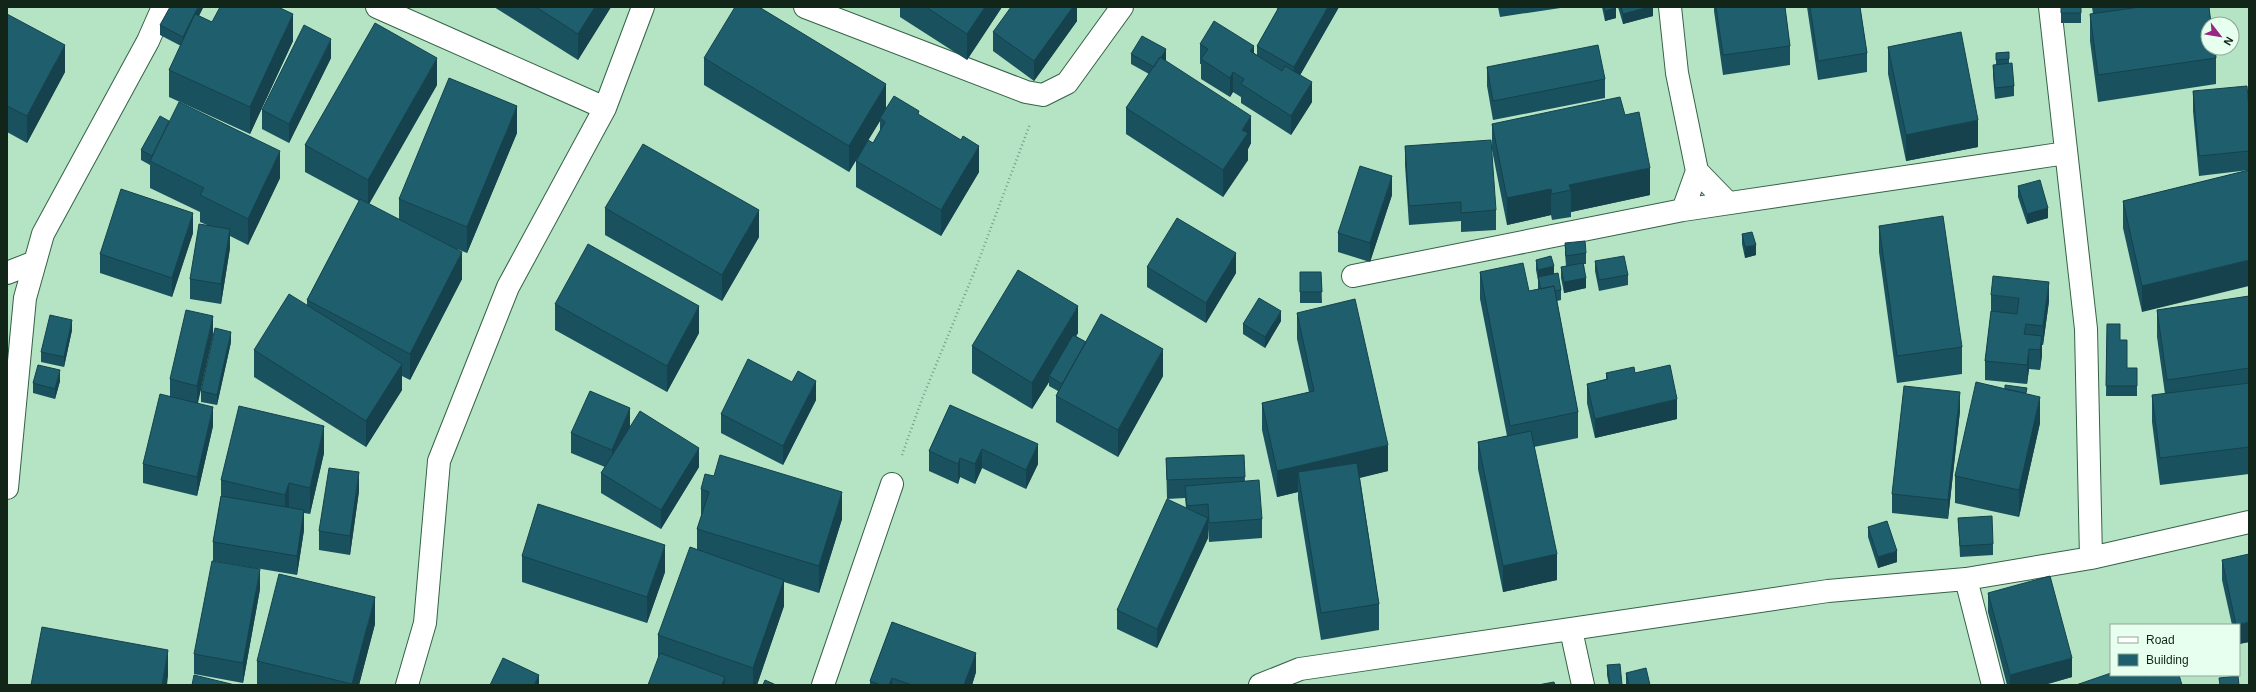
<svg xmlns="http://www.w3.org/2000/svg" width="2256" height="692" font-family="Helvetica,sans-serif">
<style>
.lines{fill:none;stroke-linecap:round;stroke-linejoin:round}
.minor-casing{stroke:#356246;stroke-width:24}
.path{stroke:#779c84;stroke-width:2.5;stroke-dasharray:1 3;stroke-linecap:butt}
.minor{stroke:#fff;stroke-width:22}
.wall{fill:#1a515e;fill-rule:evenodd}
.shaded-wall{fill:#15424c}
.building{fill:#1e5e6d;stroke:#15424c}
</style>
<rect width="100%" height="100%" fill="#b4e4c4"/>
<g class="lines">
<defs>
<path id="minor" d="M377,7l228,101
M805,7l221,85 17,3 24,-12 55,-76
M1670,7l7,66 20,98 -14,39
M2050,7l36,322 5,229
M1697,171l31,32
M7,273l28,-11
M1353,276l330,-66 383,-57
M7,488l18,-190 18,-64 105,-193 15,-34
M1966,579l27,106
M1571,630l12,55
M407,685l18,-62 14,-162 69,-174 97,-179 38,-101
M823,685l69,-201
M1260,685l40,-16 528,-78 138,-12 125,-21 158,-36"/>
</defs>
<!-- minor casing -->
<use href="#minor" class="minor-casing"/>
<!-- path -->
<path class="path" d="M902,455l20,-56 53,-129 55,-146"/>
<!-- minor -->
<use href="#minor" class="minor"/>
</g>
<!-- wall -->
<path class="wall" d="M203,7l-4,9 13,6 81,19 -43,93 -81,-37v-27l12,-24 -21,-11v-10z
M494,7h117l-33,53z
M900,7h102l-35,53 -67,-43z
M1077,7v14l-43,60 -41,-30v-19z
M1275,7h64l-39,68 12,27 -21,33 -50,-32v-6l-8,-5 -3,5 -29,-18v-15h-1v-20l54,9 3,2v-9l21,-37z
M1498,7h69l-67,10z
M1602,7h14v11l-11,3z
M1618,7h35v9l-30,8z
M1714,7h71l5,39v19l-67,10 -9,-64z
M1807,7h53l7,46v19l-49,8z
M2061,7h20v16h-20z
M2092,7h117l7,51v26l-118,18 -8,-61v-27h3z
M7,14l58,58 -38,71 -20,-11z
M1888,47l90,100 -72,14 -18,-87z
M2009,52v12l5,22v10l-19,3 -2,-23v-11h3v-12z
M1131,54l35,6h-1l86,83 -3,6v11l-25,37 -97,-63v-26l23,-34 -18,-10z
M331,58l-42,85 -27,-14v-19z
M704,58l182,50 33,8 60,56 -38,64 -85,-49v-26l6,-11 -13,22 -145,-87zM880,121v10l-7,12 -5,-3z
M1487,67l118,12v19l-112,22 -6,-34z
M437,85l-68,119 30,16v-21l118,-66 -50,120 -10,-4 5,30 -52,101 -8,-4v14l-36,57 -112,-70v-27l53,-45v-5l52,-99 -54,-29v-27z
M2193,91l56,18v61l-50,6 -6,-65z
M1625,115l25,80 -79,17v5l-19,3 -1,-5 -44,10 -15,-75v-26z
M1405,146l91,64v20l-35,2v-11l-52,4 -4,-60z
M141,150l139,28 -32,67 -18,-9v12l-9,56 -31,-5v-20l17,-54 -7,-3v-10l-50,-24v-23l-9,-5z
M2249,170l-107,142 -19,-84v-27z
M2018,186l30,32 -21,6 -9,-27z
M1392,195l-22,67 -32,-10v-19z
M605,208l154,29 -37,64 -117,-66z
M1879,226l83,121v27l-65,9 -18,-131z
M193,233l-21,64 -72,-24v-19z
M1742,234l14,21 -11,3 -3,-14z
M1565,243l21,10v11h-2l2,24 -22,5 -3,-15v-11l10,-2 -5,1 -1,-13z
M1536,260l18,13 7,17v10l-4,1 21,111v26l-44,9 23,133 -54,12 -25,-123v-27l29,-6 -27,-137v-27l49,19 9,-2v-9l-2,-10z
M1595,261l33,14v10l-29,6 -4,-20z
M1147,267l89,6 -30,50 -59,-36z
M1300,272h21l1,31h-22z
M1991,295l58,6 -6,44h-1v10l-2,15 -11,-1 -2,15 -42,-4v-19l6,-50z
M2249,296v178l-89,11 -8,-63v-27l13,-1 -8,-57v-27z
M555,304l144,29 -32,59 -112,-62z
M1297,313l91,158 -28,7 19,126v26l-58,10 -23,-141v-7l-21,5 -15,-67v-27l47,-11 -12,-53z
M1281,321l-16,27 -22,-14v-10z
M2107,324l13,16 7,28h10v28h-31z
M72,330l-8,37 -23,-5v-10z
M1078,333l-2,3 10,6 77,34 -45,81 -62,-35v-26l2,-5 -9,-5v-4l-17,27 -60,-36v-27z
M213,335l-15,68 15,23 -16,70 -54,-13v-19l27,-68v-17z
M231,342l-14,63 -16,-3v-11z
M1606,373h29l42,46 -82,19 -8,-35v-19l19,-5z
M60,381l-5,18 -22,-6v-10z
M792,382l24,18 -33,65 -62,-32v-19z
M2027,394l13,29 -21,94 -64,-14v-27z
M950,405l88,59 -12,25 -44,-21 -7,16 -15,-7 -2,7 -29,-13v-20z
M1960,411l-12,108 -56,-6v-19z
M630,427l69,40 -38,62 -60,-36v-20l4,-6 -34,-14v-20z
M324,453l-14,61 -6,-1v17l-7,45 -84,-14v-19l8,-46v-16z
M1244,455l1,26 17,38v19l-53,4 -1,-13v9l-51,110 -40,-19v-19l69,-102 -1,-10 -18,1 -1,-41z
M701,489l141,30 -23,74 -35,-11v24l-27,79h-32l-67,-27v-23l39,-86v-20l5,-14h-1z
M359,491l-9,64 -31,-5v-19z
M1958,518l35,26v11l-33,2z
M1868,527l29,35 -19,6 -10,-31z
M522,556l143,16 -18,51 -125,-41z
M2222,560l27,82 -10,2v-19h-7l-10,-45z
M260,589l-17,94 -49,-9v-20z
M1988,593l84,84 -28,8h-37l-19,-73z
M892,622l84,50 -4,13h-102v-4z
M375,624l-16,61h-102v-24z
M1607,665l15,20h-13l-2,-10z
M1626,673l24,12h-24z"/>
<!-- shaded-wall -->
<path class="shaded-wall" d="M198,7h5v1l-20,39v-10z
M595,7h16l-33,53v-26z
M985,7h17l-35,53v-26z
M1073,7h4v14l-43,60v-20z
M1328,7h11l-45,79v-19z
M1649,7h4v9l-30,8v-10z
M1616,8v10l-11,3v-10z
M293,14v27l-43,93v-27z
M331,39v19l-42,85v-19z
M65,45v27l-38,71v-27z
M1254,46v19l-4,-14z
M1166,49v11l-11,18v-10z
M437,58v27l-69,121v-26z
M1233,72v20l-3,5v-19z
M1312,82v20l-21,33v-19z
M886,84v27l-6,7v3l-31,51v-26z
M517,106v27l-50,120v-26z
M1251,116v27l-3,6v11l-25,37v-27l19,-40z
M1978,120v27l-72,14v-26z
M979,146v26l-38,64v-26z
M280,151v27l-32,67v-26z
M1650,168v27l-79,17v-22l-2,-5z
M1392,176v19l-22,67v-19z
M1551,189v26l-44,10v-27z
M2048,208v10l-21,6v-10z
M759,210v27l-37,64v-26z
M193,213v20l-21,64v-19z
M230,229v19l-9,56v-20z
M1756,245v10l-11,3v-11z
M462,252v27l-52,101v-26z
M1236,253v20l-30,50v-20z
M2249,260v26l-107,26v-26z
M1554,266v10l-16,2v-8z
M1586,278v10l-22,5v-11z
M2049,282v19l-6,44v-19z
M699,306v27l-32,59v-26z
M1078,306v27l-27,45 -2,-2v6l-17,27v-26z
M1281,311v10l-16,27v-11z
M213,316v19l-16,70v-19z
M72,320v10l-8,37v-10z
M231,332v10l-14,63v-10z
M2042,336v19l-2,15v-20z
M1163,349v27l-45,81v-27z
M2029,349v20l-2,15v-19z
M402,364v26l-36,57v-26z
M60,370v11l-5,18v-10z
M816,381v19l-33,65v-19z
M1960,392v19l-12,108v-19z
M2040,397v26l-21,94v-27z
M1677,399v20l-82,19v-19z
M213,407v19l-16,70v-19z
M630,408v19l-18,43v-20z
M324,426v27l-14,61v-26z
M1038,444v20l-12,25v-19z
M1388,445v26l-87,20 -3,-19v20l-21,5v-26z
M699,448v19l-38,62v-19z
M982,449v19l-7,16v-20z
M960,458v19l-2,7v-20z
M359,472v19l-9,64v-19z
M289,483v26l-4,13v-27z
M842,492v27l-23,74v-27z
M304,510v20l-7,45v-19z
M1208,518v20l-51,110v-19z
M665,545v27l-18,51v-26z
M1897,551v11l-19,6v-11z
M1557,554v26l-54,12v-26z
M260,569v20l-17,94v-20z
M784,580v26l-27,79h-4v-17z
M375,597v27l-16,61h-7z
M2249,622v20l-10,2v-19h-2z
M168,650v26l-1,9h-5z
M976,653v19l-4,13h-8z
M2072,658v19l-28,8h-34v-10z
M539,675v10h-5z
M725,677v8h-3z
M892,678v7h-3z"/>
<!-- building -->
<path class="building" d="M170,7h28l-15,30 -23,-12z
M220,7h58l15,7 -43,93 -81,-37 26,-56 17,8z
M536,7h59l-17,27z
M735,7h24l127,77 -37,62 -145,-88z
M926,7h59l-18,27z
M1011,7h62l-39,54 -41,-29z
M1279,7h49l-34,60 -37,-21z
M1604,7h12v1l-11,3z
M1621,7h28l-26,7z
M1716,7h69l5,39 -67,9z
M1810,7h50l7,46 -49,8z
M2061,7h20v6h-20z
M2140,7h69l2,17h-3v24h7l1,10 -118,17 -8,-61z
M7,14l58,31 -38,71 -20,-10z
M1214,21l40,25 -4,5 32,20 3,-5 27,16 -21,34 -50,-32 3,-5 -11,-7 -3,6 -29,-19 7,-10 -8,-5z
M375,23l62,35 -69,122 -63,-35z
M304,25l27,14 -42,85 -27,-14z
M1961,32l17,88 -72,15 -18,-88z
M1142,36l24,13 -5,9 -1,-1 -6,10 -23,-13z
M1598,45l7,34 -112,22 -6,-34z
M2009,52v7l-13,1v-7z
M1160,57l91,59 -9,14 6,3 -25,37 -97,-62z
M2012,63l2,23 -19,2 -2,-23z
M449,78l68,28 -50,121 -68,-28z
M2247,86l2,23v42l-50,5 -6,-65z
M894,96l25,15 -1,3 43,26 2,-4 16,10 -38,64 -85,-49 12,-21 5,3 12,-21 -5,-4z
M1620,97l5,18 14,-3 11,56 -81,17 2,5 -19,4 -1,-5 -44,9 -15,-74z
M179,102l101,49 -32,68 -48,-24 4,-7 -54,-27z
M160,116l9,5 -17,35 -11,-6z
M1491,140l5,70 -35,3v-11l-52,4 -4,-60z
M643,144l116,66 -37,65 -117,-67z
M1360,166l32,10 -22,67 -32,-10z
M2249,170v90l-107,26 -19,-85z
M2040,180l8,28 -21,6 -9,-28z
M121,189l72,24 -21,65 -72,-24z
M360,199l102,53 -52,102 -103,-54z
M1943,216l19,131 -65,9 -18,-130z
M1177,218l59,35 -30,50 -59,-36z
M199,224l31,5 -9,55 -31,-5z
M1752,232l4,13 -11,2 -3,-13z
M1585,241l1,12 -20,3 -1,-13z
M588,244l111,62 -32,60 -112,-62z
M1551,256l3,10 -16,4 -2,-10z
M1624,256l4,19 -29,5 -4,-19z
M1523,263l6,28 25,-5 24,126 -68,14 -30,-154z
M1583,263l3,15 -22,4 -3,-15z
M1018,270l60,36 -46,77 -60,-37z
M1300,272h21l1,20h-22z
M1558,273l3,17 -6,1 -1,-5 -13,3 -3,-12z
M1993,276l56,6 -6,44 -17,-2 -2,10 18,2 -2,14 -11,-1 -2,16 -42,-4 6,-50 26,3 2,-16 -28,-3z
M289,294l113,70 -36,57 -112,-71z
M2249,296v72l-82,12 -10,-70z
M1259,298l22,13 -16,26 -22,-13z
M1355,299l33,146 -111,26 -15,-68 52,-12 -17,-78z
M186,310l27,6 -16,70 -27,-7z
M1101,314l62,35 -45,81 -62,-34z
M50,315l22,5 -8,37 -23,-5z
M2107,324h13v16h7v28h10v18h-31z
M215,328l16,4 -14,63 -16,-4z
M1073,335l13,7 -24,42 -13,-8z
M748,359l44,23 6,-11 18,10 -33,65 -62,-32z
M38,365l22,5 -5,19 -22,-6z
M1670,365l7,34 -82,20 -8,-35 21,-5 -2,-6 28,-6 1,6z
M1976,382l64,15 -21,93 -64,-14z
M2249,383v64l-89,11 -8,-63z
M2005,385l22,3 -1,5 -21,-4z
M1904,386l56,6 -12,108 -56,-6z
M590,391l40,17 -18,42 -41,-17z
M160,394l53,13 -16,70 -54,-13z
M950,405l88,39 -12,26 -44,-21 -7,15 -15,-6 -2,6 -29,-13z
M239,406l85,20 -14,62 -21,-5 -4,12 -64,-15z
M640,411l59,37 -38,62 -60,-37z
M1531,431l26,123 -54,12 -25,-124z
M720,455l122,37 -23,74 -122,-37 12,-37 -8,-3 4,-15 9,2z
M1244,455l1,22 -78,3 -1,-22z
M1357,463l22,141 -58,9 -23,-141z
M329,468l30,4 -9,64 -31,-5z
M1259,480l3,39 -53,4 -1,-19 -21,2 -2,-20z
M221,496l83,14 -7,46 -84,-14z
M1167,499l41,19 -51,111 -40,-19z
M538,504l127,41 -18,52 -125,-41z
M1992,516l1,28 -33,2 -2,-28z
M1887,521l10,30 -19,6 -10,-30z
M690,547l94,33 -31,88 -95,-33z
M2249,554v68l-13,3 -14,-65z
M212,561l48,8 -17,94 -49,-9z
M279,574l96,23 -23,87 -95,-23z
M2050,576l22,82 -62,17 -22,-82z
M892,622l84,31 -12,32h-52l-20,-7 -3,7h-8l-11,-4z
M42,627l126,23 -6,35h-131z
M660,653l65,24 -3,8h-74z
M503,658l36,17 -5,10h-44z
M1620,664l2,21h-12l-3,-20z
M1646,668l4,17h-21l-3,-12z
M2111,673v2h32l1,2 6,-2h29l3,10h-106z
M194,675l41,10h-43z
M2238,676l1,9h-19l-1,-7z
M765,680l11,5h-13z
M1554,682l1,3h-17z"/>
<!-- border -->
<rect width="2256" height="692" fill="none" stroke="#122519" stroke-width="16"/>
<!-- legend -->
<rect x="2110" y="624" width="130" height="52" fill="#e6ffee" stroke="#91a899"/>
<rect x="2118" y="637" width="20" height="6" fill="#ffffff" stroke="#91a899"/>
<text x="2146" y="644" font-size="12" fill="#122519">Road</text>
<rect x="2118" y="654" width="20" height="12" fill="#1e5e6d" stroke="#91a899"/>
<text x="2146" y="664" font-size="12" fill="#122519">Building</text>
<!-- north arrow -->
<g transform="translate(2220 36) rotate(121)"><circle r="19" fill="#e6ffee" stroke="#91a899"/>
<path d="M0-3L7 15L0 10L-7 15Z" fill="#972684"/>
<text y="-6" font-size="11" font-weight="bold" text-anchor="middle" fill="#122519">N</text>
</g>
</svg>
